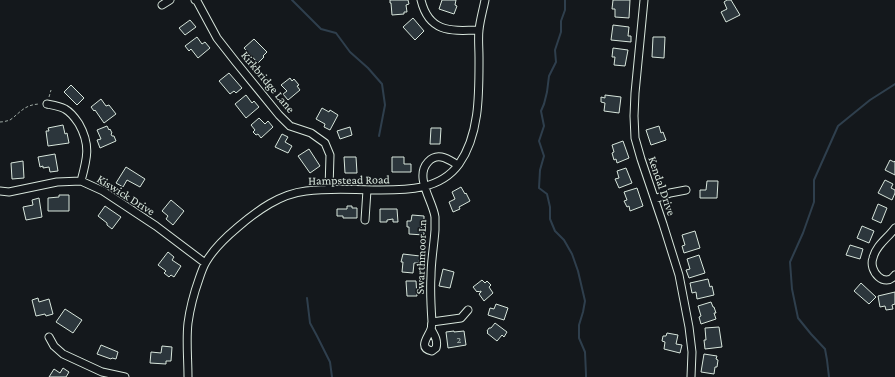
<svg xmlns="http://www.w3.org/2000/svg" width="895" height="377" font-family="'Crimson Pro',serif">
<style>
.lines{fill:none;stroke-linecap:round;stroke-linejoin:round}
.stream{stroke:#2f3f4d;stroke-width:2}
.building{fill:#2c363c;stroke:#d8e6dc}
.minor-casing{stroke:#d8e6dc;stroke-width:9}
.path{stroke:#9da8a2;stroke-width:1;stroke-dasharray:3 2;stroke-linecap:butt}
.minor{stroke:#14181c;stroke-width:7}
.labels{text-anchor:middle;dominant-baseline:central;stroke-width:3;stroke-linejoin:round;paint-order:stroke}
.number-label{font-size:10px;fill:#adbab4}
.street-label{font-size:12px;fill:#d8e6dc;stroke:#14181c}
</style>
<rect width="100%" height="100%" fill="#14181c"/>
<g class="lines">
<!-- stream -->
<path class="stream" d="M292,0l29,29 15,4 14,19 18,16 14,16 3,21 -6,31
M565,0v10l-4,11v11l-6,18 1,12 -7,14 -2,16 -3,12 -3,7 3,15 -5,15 5,15 -4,14 -1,18 8,6 3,13v12l5,12 9,9 8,14 6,17 7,30 -2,11 -4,13v13l6,14 1,22v3
M307,298l3,25 7,13 13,26 2,15
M829,377l-2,-17 -2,-11 -14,-15 -13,-16 -6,-29 -2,-27 13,-29 11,-31v-22l24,-54 32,-26 25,-16"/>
</g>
<!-- building -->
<path class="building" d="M390,0h18l1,4 -3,1 1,7h-3v2l-12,1 -1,-12h-1z
M442,0h14l-1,5 2,1 -3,8 -15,-5z
M613,0h17l-1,18 -14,-1v-8h-3z
M727,0h4l9,15 -14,7 -5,-10 6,-3 -3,-7z
M413,18l11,13 -9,9 -12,-13z
M190,20l6,7 -11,8 -6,-7z
M613,25l16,2 -1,9h3v6l-20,-2z
M197,37l5,7 3,-2 5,6 -12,10 -7,-9 -2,2 -4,-5z
M653,37h12l-1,21 -12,-1z
M254,39l13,13 -4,4 1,1 -6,6 -14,-15z
M613,48l15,2 -3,16 -11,-1 1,-8h-3z
M229,73l13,15 -6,5 -2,-2 -4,3 -11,-13z
M290,78l2,3 2,-2 5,6 -2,1 3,4 -12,10 -5,-6 4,-3 -6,-6z
M71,85l13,13 -7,7 -13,-13z
M246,95l6,8 2,-2 5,6 -13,11 -11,-14z
M605,95l16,2 -2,16 -15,-2 1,-8 -4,-1v-5l4,1z
M101,99l5,7 3,-1 7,9 -12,9 -9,-13 -1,1 -3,-4z
M322,108l7,4 1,-2 8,5 -8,15 -6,-3 1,-3 -9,-5z
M259,118l6,6 3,-3 5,6 -12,11 -3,-4 -2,1 -3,-3 2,-2 -4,-5z
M63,125l2,9 2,-1 2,10 -21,3 -2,-15h3l-1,-3z
M107,126l2,4 1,-1 2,4 -1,1 1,2h2l2,5 -16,7 -3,-8 4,-1 -4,-9z
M659,126l2,7 2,-1 3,8 -15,5 -5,-15z
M350,127l2,8 -12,4 -3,-8z
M431,128h10l-1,16h-10z
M282,134l6,3 -3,5 7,4 -4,7 -13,-6z
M623,141l6,17 -12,5 -1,-4 -2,1 -2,-7 2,-1 -2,-7z
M309,149l11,17 -10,7 -12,-17z
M55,154l3,17 -8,1 -1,-5 -6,1v-2l-3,1 -2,-10z
M344,157h12l1,16h-12z
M392,157h12v7h7v8h-19z
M890,160l4,2 1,-1v14l-10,-5z
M23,161l1,17 -12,1 -1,-16z
M126,167l19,12 -5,8 -13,-7 -4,7 -7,-4z
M626,168l6,15 -13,5 -4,-9 4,-1 -2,-7z
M885,180l8,4 -2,4 4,2v3l-3,7 -14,-7z
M707,181h11l-1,17h-17v-8h6z
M461,187l4,7 1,-1 4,8 -11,6 1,2 -7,3 -4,-10 6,-3 -3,-7z
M637,188l6,18 -13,5 -1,-5 -2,1 -3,-6 3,-1 -3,-8z
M59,195h10v16h-21v-13l11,-1z
M39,198l3,19 -16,3 -3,-13 10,-2 -1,-5z
M171,200l13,11 -11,14 -7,-6 2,-3 -6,-5z
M878,204l9,4 -6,15 -9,-4z
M105,206l16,11 -9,12 -5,-4v-2l-9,-7z
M347,206h5v2h5v10h-14v-2h-6v-7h10z
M380,209h17l1,13h-5v-3l-6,1v2h-7z
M412,215l12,1v6h-2l-1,7h3v6l-15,-1v-7h-2v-6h4z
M862,226l12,5 -5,12 -12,-5z
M695,231l5,17 -16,5 -2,-7 3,-1 -3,-10z
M850,245l13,4 -3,10 -14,-4z
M168,252l6,5 -2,3 9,6 -7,11 -3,-2 -2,2 -5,-4 2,-2 -8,-6z
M403,254l17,2 -1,7h-5l-1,10 -11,-1 1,-10h-2z
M699,255l6,18 -16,5 -3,-8 4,-1 -3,-10z
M443,269l11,3 -4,16 -11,-2z
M708,279l2,8 2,-1 2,9 -17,4 -1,-7 -4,1 -2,-10z
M482,280l3,3 2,-2 4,4 -2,2 4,6 -9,8 -5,-7 2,-2v-1l-2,1 -1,-1 -1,1 -4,-5z
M406,281h10l1,15h-10z
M861,283l15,14 -7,7 -15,-13z
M895,292v12l-3,1 1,4 -7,1 -1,-4 -5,1 -2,-11z
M38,298l1,4 10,-3 4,15 -7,2 -1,-2 -9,2 -4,-16z
M711,302l2,5h1l2,6h-2l2,6 -15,5 -2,-7 2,-1 -3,-10z
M496,304l12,4 -4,12 -16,-5 2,-7 4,1z
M65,309l17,11 -9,13 -17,-11z
M495,323l12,9 -3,5 -2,-2 -5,6 -10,-8 1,-1 -1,-1 2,-3h2z
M719,327l3,20 -17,2 -1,-9h2l-1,-12z
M454,331v1l10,-1 2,14 -18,3 -2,-16z
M667,333l11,2 -2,9 6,1 -2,8 -16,-4 1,-7 -3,-1 1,-5h3z
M101,345l17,7 -2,7 -4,-1 -1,1 -14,-5z
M162,346l10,1 -1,14h-5v3l-16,-1 1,-11 10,1z
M704,354l13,2 -1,3 2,1 -1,7h-2l-1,7 -13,-2z
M63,368l6,4 -3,5h-17l5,-8 6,4z"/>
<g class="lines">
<defs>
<path id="minor" d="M195,0l2,1 20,37 18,23 44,54 11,11 21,7 14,10 5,12 -1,34
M421,0c8,33 30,31 58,30
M644,0l-9,93 -1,23 1,22 6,21 22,65 16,51 10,52 3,25 -1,25
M162,5l8,-5
M47,104c5,1 12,2 18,5 7,4 10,9 14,15 12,21 8,35 2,57
M0,191l9,1 48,-10 24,-1 22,10 53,35 49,37
M655,199l15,-6 16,-3
M365,220l2,-30
M895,228c-7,10 -19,17 -22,30 -5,13 12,31 22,17
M432,322l29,-4 7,-8
M431,329c4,7 7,12 5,19l-4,3c-15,-3 -3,-15 -1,-22 1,-2 0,-4 1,-7 -1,-15 -2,-31 -1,-46 0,-15 3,-31 4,-46 0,-4 0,-9 0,-13 -2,-16 -21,-40 -7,-55 10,-11 21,-2 30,3
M49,337l5,9 9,8 39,18 23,5
M188,377c0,-18 -2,-37 0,-54 2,-15 6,-30 11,-44 2,-6 4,-12 7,-17 8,-14 20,-25 32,-35 20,-17 42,-33 68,-36 22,-3 45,-2 67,-1 29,0 66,2 86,-26 21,-30 20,-71 20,-107 0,-9 -1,-19 0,-27 1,-10 4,-20 6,-30"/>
</defs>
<!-- minor casing -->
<use href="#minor" class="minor-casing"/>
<!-- path -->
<path class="path" d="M49,97l2,-7
M0,122c3,0 7,-1 10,-2 11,-8 14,-15 29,-16"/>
<!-- minor -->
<use href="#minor" class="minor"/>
</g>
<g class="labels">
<!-- number labels -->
<g class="number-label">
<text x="459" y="339">2</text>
</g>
<!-- street labels -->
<g class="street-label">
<text transform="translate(268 82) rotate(50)">Kirkbridge Lane</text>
<text transform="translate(349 180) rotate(-1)">Hampstead Road</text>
<text transform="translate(662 186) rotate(71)">Kendal Drive</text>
<text transform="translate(126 195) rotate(32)">Kiswick Drive</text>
<text transform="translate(421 257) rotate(-88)">Swarthmoor Ln</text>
</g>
</g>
</svg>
